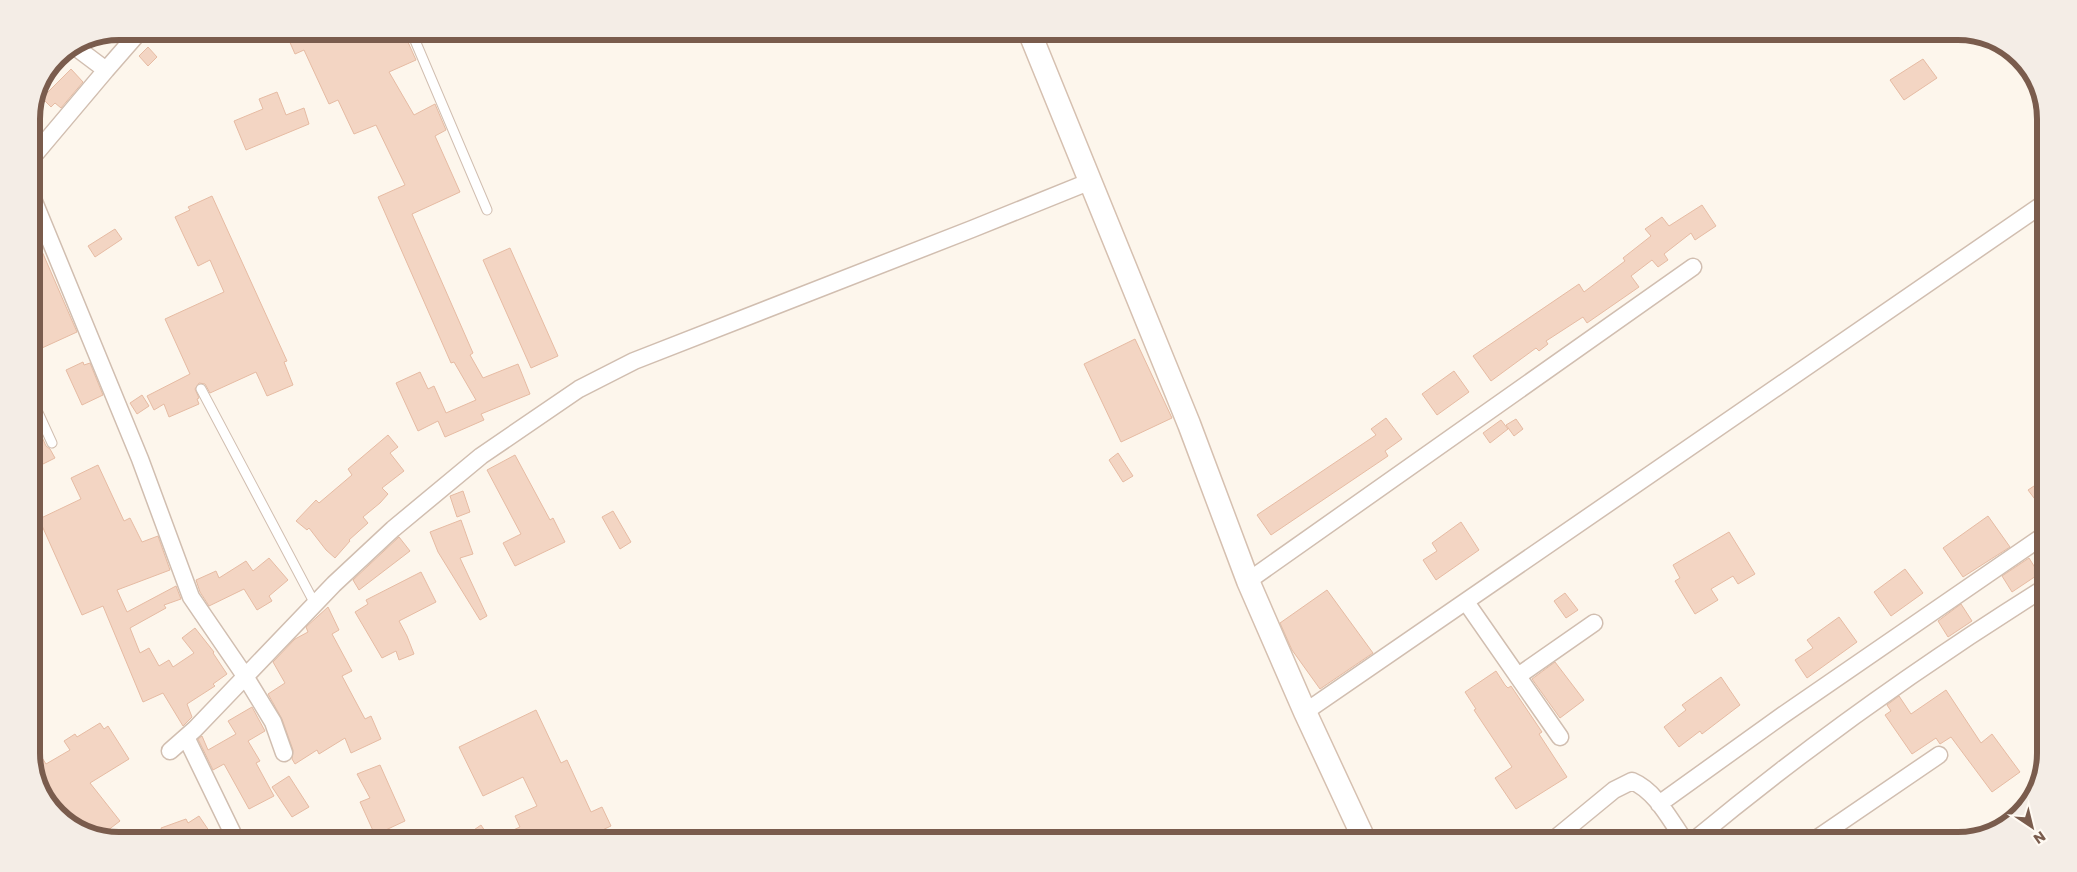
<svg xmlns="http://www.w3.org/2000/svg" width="2077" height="872" font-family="Poppins,sans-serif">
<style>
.building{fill:#f3d5c3;stroke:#e6bba3}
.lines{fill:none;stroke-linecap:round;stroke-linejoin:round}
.lane-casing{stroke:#d1beb0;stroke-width:11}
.street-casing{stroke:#d1beb0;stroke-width:19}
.secondary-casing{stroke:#d6c0b0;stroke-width:25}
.lane{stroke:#fff;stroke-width:9}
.street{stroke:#fff;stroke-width:16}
.secondary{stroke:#fff;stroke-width:22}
.rim{fill:none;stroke:#7a5c4d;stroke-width:6}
</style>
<rect width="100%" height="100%" fill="#fdf6ec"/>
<!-- building -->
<path class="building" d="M285,31h118l13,29 -27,12 25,43 21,-11 11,26 -11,6 25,56 -48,22 61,139 -3,2 13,23 35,-14 12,30 -49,20 3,6 -39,17 -7,-16 -20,10 -22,-48 24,-11 8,17 6,-3 12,27 30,-13 -22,-38 -3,1 -73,-166 27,-12 -29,-60 -22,9 -16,-34 -9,4 -25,-54 -9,4z
M148,47l9,10 -9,9 -9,-10z
M1923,59l14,19 -33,22 -14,-20z
M71,69l12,13 -22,26 -6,-5 -4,4 -9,-9z
M277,92l9,23 18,-7 5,16 -63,26 -12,-29 29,-12 -4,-10z
M212,196l75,165 -3,1 9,23 -26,11 -11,-24 -46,21 -5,-9 -6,-1 -4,6 4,9 -2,1 2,5 -30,13 -5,-13 -10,6 -7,-14 43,-22 -25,-55 59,-27 -14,-32 -12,6 -23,-49 15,-7 -2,-3z
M1702,205l14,21 -21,14 -4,-7 -27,21 4,6 -10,7 -6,-7 -21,16 8,11 -52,36 -4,-6 -37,24 2,3 -9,7 -3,-3 -45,33 -18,-25 106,-72 5,8 41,-31 -2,-3 28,-22 -6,-7 17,-12 7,9z
M31,226l46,106 -46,21z
M115,229l7,10 -27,18 -7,-11z
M510,248l48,108 -27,12 -48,-108z
M1135,339l37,79 -51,24 -37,-78z
M83,362l1,3 6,-2 13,32 -21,10 -16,-35z
M1454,371l15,21 -32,23 -15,-21z
M142,395l7,11 -12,8 -7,-11z
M31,413l15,33 4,3 5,9 -24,12z
M1386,418l16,21 -17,12 3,5 -117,79 -14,-20 119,-80 -5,-6z
M1516,419l7,10 -9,7 -8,-11z
M1501,420l7,9 -18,14 -7,-10z
M388,435l10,12 -8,6 14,18 -22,17 6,6 -8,9 -17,14 5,6 -19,17 1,1 -15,17 -9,-8 -17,-22 -2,2 -11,-9 20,-21 3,3 33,-28 -4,-6z
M1118,453l15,23 -10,6 -14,-22z
M515,455l35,65 3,-2 12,24 -50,24 -12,-23 18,-9 -34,-64z
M98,465l26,56 6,-3 12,24 16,-6 12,34 -53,20 10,22 49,-26 5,13 -17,6 2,3 -36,20 10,25 9,-5 10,18 10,-6 4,7 21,-14 -12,-15 13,-10 19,24 -1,1 14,21 -14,10 2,2 -28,18 5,13 -9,9 -20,-33 -20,9 -40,-96 -21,9 -43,-96 42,-20 -10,-21z
M2046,478v36l-18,-24z
M463,491l7,21 -13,5 -7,-21z
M613,511l18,31 -11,7 -18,-32z
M1988,516l22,31 -47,30 -20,-29z
M461,520l12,34 -13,4 27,58 -7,4 -42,-68 -8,-20z
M1461,522l18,28 -43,30 -13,-20 14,-9 -5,-8z
M1729,532l26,42 -17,10 -5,-8 -22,13 7,11 -23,14 -20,-33 5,-3 -7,-13z
M399,537l11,14 -51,39 -6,-10z
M269,558l19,22 -19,16 3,5 -15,9 -13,-21 -35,17 -9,-14 -4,-12 20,-9 3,7 27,-17 7,10z
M2029,558l10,16 -27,18 -10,-16z
M1905,569l18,24 -32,23 -17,-24z
M421,572l15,30 -37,19 8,15 7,18 -15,6 -3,-9 -14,7 -27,-46 13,-8 -2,-4z
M1327,590l46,63 -53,36 -28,-39 -12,-27z
M1565,593l13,17 -12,8 -12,-17z
M1961,604l11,17 -24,16 -10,-16z
M328,607l11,23 -7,4 20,37 -10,5 23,43 6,-3 10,23 -30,14 -6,-15 -26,16 -2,-4 -22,14 -3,-5 1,-9 -11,-31 -14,-25 17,-11 -12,-21 22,-23 13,-7 -2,-5z
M1839,617l18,25 -50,36 -12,-18 18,-12 -6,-8z
M1555,662l29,38 -24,18 -28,-39z
M1496,671l9,14 3,3 3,-2 31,46 -3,2 28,43 -51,32 -21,-31 17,-11 -38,-57 2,-1 -11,-17z
M1721,677l19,28 -38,29 -2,-3 -21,16 -15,-20 22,-17 -4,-5z
M1946,690l35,53 11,-9 28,38 -28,20 -41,-55 -11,7 -4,-6 -24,16 -27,-39 6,-4 -4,-6 12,-9 12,18z
M252,707l13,24 -17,10 12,20 -4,2 18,33 -25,13 -25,-45 -11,6 -15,-31 4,-3 6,14 28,-16 -8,-13z
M536,710l25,53 6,-3 24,52 11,-5 9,19 -32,15h-121l23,-16 10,15 29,-13 -5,-11 22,-10 -14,-29 -40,19 -24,-49z
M100,723l4,6 4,-3 21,33 -39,24 30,38 -21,16 -13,-3 -28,-21 2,-2 -24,-39 -5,-13v-19l15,24 24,-14 -6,-9 11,-7 2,3z
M380,765l25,56 -30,14 -15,-33 10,-4 -13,-24z
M289,776l20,31 -17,10 -20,-30z
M199,816l17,25h-50l-5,-13 25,-9 2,4z"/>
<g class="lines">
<defs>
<path id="lane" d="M411,31l76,179
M201,389l114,215
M31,397l21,46"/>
<path id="street" d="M74,46l32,24 34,-39
M31,159l75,-89
M31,194l109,265 51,138 54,79 28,46 11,31
M1248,581l445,-314
M1466,602l94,135
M1518,676l76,-53
M1305,712l741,-510
M186,737l48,99
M170,751l25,-22 139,-145 59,-55 88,-73 98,-67 55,-28 338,-132 119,-48
M1659,804l124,-89 263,-181
M1552,841l62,-51 18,-9c24,10 38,39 53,60
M1693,841c112,-93 230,-177 353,-254
M1813,841l126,-86"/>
<path id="secondary" d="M1029,31l160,393 59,157 57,131 60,129"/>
</defs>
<!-- lane casing -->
<use href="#lane" class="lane-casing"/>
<!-- street casing -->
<use href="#street" class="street-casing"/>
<!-- secondary casing -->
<use href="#secondary" class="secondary-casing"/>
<!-- lane -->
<use href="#lane" class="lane"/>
<!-- street -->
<use href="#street" class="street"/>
<!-- secondary -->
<use href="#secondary" class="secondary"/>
</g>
<!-- crop -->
<path d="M0 0H2077V872H0ZM119 40H1958A79 79 0 0 1 2037 119V753A79 79 0 0 1 1958 832H119A79 79 0 0 1 40 753V119A79 79 0 0 1 119 40Z" fill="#f4ede6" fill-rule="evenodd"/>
<path class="rim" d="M119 40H1958A79 79 0 0 1 2037 119V753A79 79 0 0 1 1958 832H119A79 79 0 0 1 40 753V119A79 79 0 0 1 119 40Z"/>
<!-- north arrow -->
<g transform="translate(2032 827) rotate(145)" stroke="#fffaf3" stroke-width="4" paint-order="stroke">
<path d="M0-4L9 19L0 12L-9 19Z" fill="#7a5c4d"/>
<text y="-8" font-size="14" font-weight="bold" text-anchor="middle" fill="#7a5c4d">N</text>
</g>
</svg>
